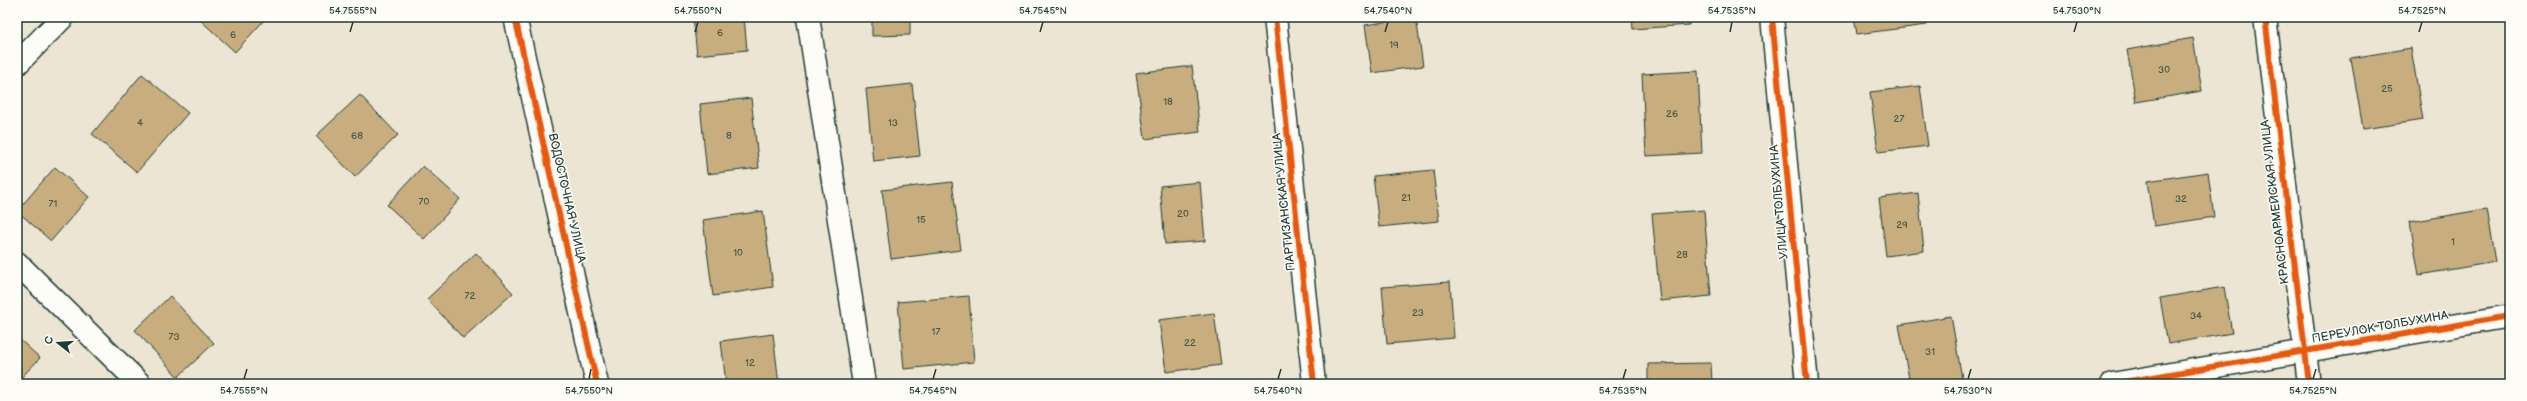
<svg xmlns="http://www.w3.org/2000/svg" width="2527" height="401" font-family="'Balsamiq Sans',sans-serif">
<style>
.building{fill:#c8ae7e;stroke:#1f3d34}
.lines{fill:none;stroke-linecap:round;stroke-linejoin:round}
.minor-casing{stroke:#1f3d34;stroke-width:25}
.minor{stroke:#fdfcf7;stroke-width:22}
.cycleway-casing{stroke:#fdfcf7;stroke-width:8}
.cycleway{stroke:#e8590c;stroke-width:6}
.ticks{fill:none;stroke:#1f3d34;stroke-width:1.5}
.labels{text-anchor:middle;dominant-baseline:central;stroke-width:3;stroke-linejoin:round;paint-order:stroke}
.number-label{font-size:10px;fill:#495946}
.street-label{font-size:12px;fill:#1f3d34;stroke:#fdfcf7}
.neatline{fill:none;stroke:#1f3d34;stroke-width:1.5}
.ticks-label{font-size:10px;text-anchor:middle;fill:#1f3d34}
</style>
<rect width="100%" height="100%" fill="#ede5d3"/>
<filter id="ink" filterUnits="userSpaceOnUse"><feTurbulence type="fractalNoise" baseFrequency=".025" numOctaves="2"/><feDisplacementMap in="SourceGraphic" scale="8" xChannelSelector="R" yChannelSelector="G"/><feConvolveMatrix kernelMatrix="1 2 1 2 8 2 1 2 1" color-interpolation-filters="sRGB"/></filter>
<g filter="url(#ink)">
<!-- building -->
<path class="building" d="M199,17h68l-32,35 -37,-34z
M693,17h51l3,33 -50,5z
M872,17h38v18l-38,1z
M1416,17l7,49 -51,7 -7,-48z
M1632,17h57v8l-56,4z
M1854,17h72l1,8 -70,9z
M2193,38l9,53 -66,11 -9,-52z
M2411,48l12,72 -60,9 -12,-71z
M1192,66l8,66 -55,7 -9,-66z
M1698,71l4,82 -56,3 -4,-82z
M142,74l46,39 -51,59 -45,-38z
M912,84l8,72 -47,5 -7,-72z
M1920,86l8,60 -50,6 -8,-60z
M360,95l38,40 -43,42 -39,-41z
M751,98l8,70 -52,6 -7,-70z
M423,166l37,33 -36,40 -37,-34z
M55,167l34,30 -38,44 -34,-30z
M1433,170l6,51 -60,6 -6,-51z
M2208,172l6,45 -60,9 -7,-45z
M952,182l9,68 -70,9 -9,-69z
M1200,182l5,59 -40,3 -5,-58z
M1918,193l6,58 -38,5 -7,-58z
M2486,209l9,53 -76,13 -9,-53z
M1704,210l7,86 -51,5 -8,-87z
M763,211l10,76 -60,9 -10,-76z
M476,253l37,40 -50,45 -36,-39z
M1450,282l4,56 -67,6 -5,-57z
M2224,287l8,46 -64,11 -8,-46z
M170,296l44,47 -36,34 -43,-47z
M969,296l5,66 -70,7 -6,-67z
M1214,313l7,52 -55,7 -7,-52z
M1951,316l11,62 -34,6h-18l-11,-59z
M773,334l6,50h-53l-5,-43z
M17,337l23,21 -23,24z
M1711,363l1,21h-64v-20z"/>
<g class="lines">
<defs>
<path id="minor" d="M515,17l82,367
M808,17l56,367
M1275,17l39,367
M1772,17l35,367
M2265,17l44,367
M17,64l46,-47
M17,263l123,121
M2112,384l398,-68"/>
</defs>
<!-- minor casing -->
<use href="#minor" class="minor-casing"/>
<!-- minor -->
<use href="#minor" class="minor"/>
<defs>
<path id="cycleway" d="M515,17l82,367
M1275,17l39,367
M1772,17l35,367
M2265,17l44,367
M2112,384l398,-68"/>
</defs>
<!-- cycleway casing -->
<use href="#cycleway" class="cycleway-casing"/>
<!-- cycleway -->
<use href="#cycleway" class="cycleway"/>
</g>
</g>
<!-- ticks -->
<path class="ticks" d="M350,32l3,-10M695,32l3,-10M1040,32l3,-10M1385,32l3,-10M1730,32l2,-10M2074,32l3,-10M2419,32l3,-10M244,379l3,-10M589,379l2,-10M933,379l3,-10M1278,379l3,-10M1623,379l3,-10M1968,379l3,-10M2313,379l3,-10"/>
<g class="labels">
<!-- number labels -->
<g class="number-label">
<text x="720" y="33">6</text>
<text x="233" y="35">6</text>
<text x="1394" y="45">19</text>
<text x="2164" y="70">30</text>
<text x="2387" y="89">25</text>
<text x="1168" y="102">18</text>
<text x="1672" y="114">26</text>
<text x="1899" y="119">27</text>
<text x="140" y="123">4</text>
<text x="893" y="123">13</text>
<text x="357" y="136">68</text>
<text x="729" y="136">8</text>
<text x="1406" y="198">21</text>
<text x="2181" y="199">32</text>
<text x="424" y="202">70</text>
<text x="53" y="204">71</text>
<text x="1183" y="214">20</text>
<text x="921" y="220">15</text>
<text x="1902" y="225">29</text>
<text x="2453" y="242">1</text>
<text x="738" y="253">10</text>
<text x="1682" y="255">28</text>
<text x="470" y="296">72</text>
<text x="1418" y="313">23</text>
<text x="2196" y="316">34</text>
<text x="936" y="332">17</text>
<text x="174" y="337">73</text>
<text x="1190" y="343">22</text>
<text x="1930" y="352">31</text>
<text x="750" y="363">12</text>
</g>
<!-- street labels -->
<g class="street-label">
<text transform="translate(567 198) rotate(77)">ВОДОСТОЧНАЯ УЛИЦА</text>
<text transform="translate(1284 202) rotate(-96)">ПАРТИЗАНСКАЯ УЛИЦА</text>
<text transform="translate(1779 202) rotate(-95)">УЛИЦА ТОЛБУХИНА</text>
<text transform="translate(2275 202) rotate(-97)">КРАСНОАРМЕЙСКАЯ УЛИЦА</text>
<text transform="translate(2380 327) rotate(-10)">ПЕРЕУЛОК ТОЛБУХИНА</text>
</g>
</g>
<!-- margin -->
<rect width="2527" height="401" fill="none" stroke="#fdfcf7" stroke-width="44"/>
<!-- north arrow -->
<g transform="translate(58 343) rotate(287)" stroke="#fdfcf7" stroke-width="3" paint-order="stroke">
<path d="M0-3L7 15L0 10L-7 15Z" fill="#1f3d34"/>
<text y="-6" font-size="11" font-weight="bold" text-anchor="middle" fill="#1f3d34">С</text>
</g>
<rect x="22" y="22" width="2483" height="357" class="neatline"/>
<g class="ticks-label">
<text x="353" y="14">54.7555°N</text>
<text x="698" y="14">54.7550°N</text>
<text x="1043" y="14">54.7545°N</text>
<text x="1388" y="14">54.7540°N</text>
<text x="1732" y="14">54.7535°N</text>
<text x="2077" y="14">54.7530°N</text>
<text x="2422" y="14">54.7525°N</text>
<text x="244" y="394">54.7555°N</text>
<text x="589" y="394">54.7550°N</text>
<text x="933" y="394">54.7545°N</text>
<text x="1278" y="394">54.7540°N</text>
<text x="1623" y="394">54.7535°N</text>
<text x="1968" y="394">54.7530°N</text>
<text x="2313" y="394">54.7525°N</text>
</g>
</svg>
